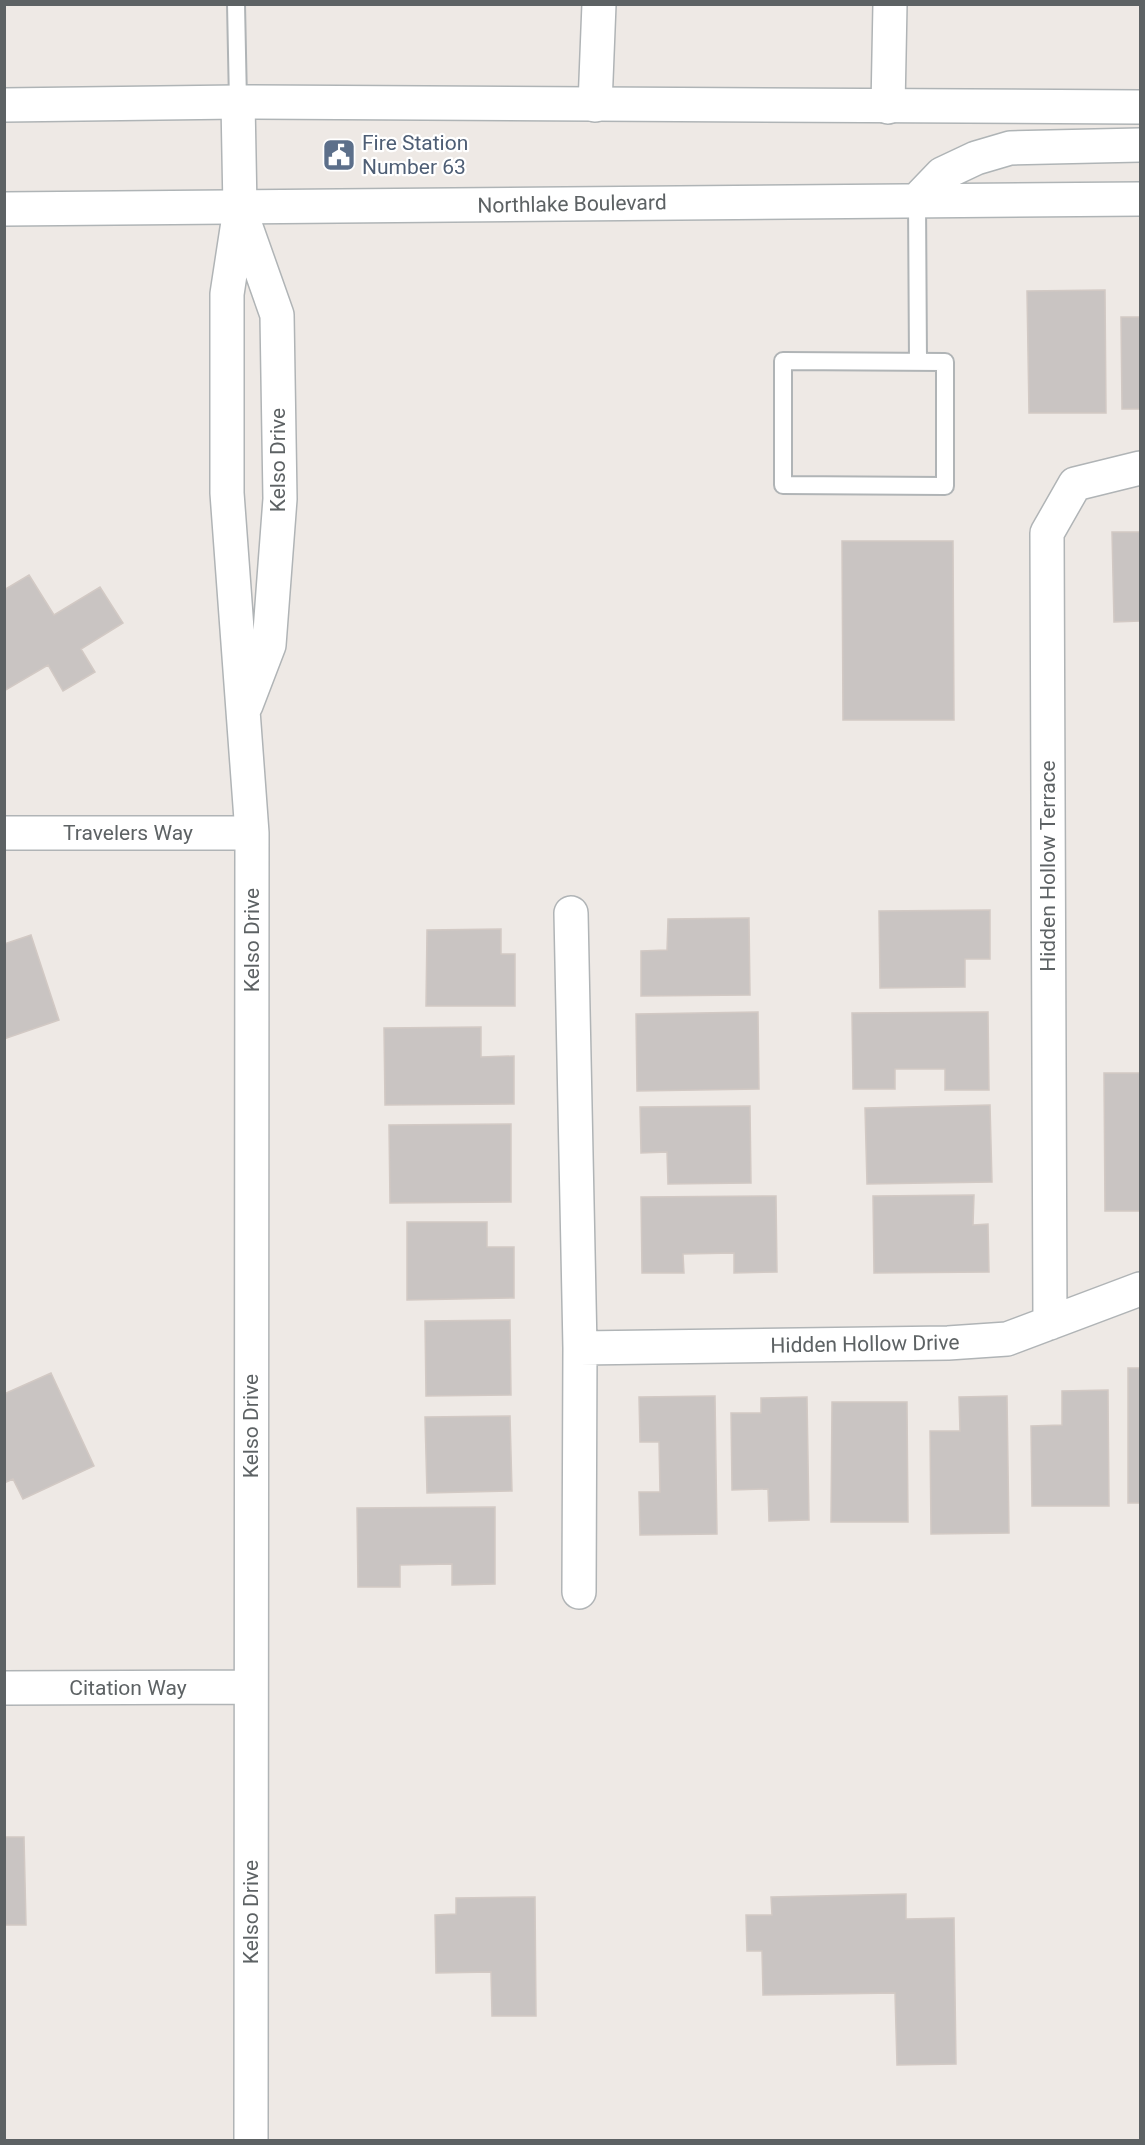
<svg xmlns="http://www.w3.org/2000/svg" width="1145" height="2145" font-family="Roboto,sans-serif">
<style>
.building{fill:#c9c4c2;stroke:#d2c9c4;stroke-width:1.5}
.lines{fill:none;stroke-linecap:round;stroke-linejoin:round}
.service-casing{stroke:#b0b4b6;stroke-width:20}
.minor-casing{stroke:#b0b4b6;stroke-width:36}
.secondary-casing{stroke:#afb4b6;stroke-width:36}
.service{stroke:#fff;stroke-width:16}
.minor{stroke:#fff;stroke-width:33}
.secondary{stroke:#fff;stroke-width:33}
.labels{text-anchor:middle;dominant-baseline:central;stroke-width:4.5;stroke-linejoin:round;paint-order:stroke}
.service-label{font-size:21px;fill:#4e5e75;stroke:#fff;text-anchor:start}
.street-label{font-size:21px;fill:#5d6264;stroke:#fff}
</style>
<rect width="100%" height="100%" fill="#eee9e5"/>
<!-- building -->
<path class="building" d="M1105,290l1,123h-77l-2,-122z
M1121,317h19v92h-18z
M1112,532h28v89l-26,1z
M842,541h111l1,179h-111z
M29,575l25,40 46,-28 23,36 -42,26 14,23 -32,19 -15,-26 -44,26v-101z
M990,910v49h-25v28l-85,1 -1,-77z
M749,918l1,77 -109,1v-45l26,-1 1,-31z
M501,929v25h14v52h-89l1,-76z
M31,935l28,85 -55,19v-95z
M758,1012l1,77 -122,2 -1,-77z
M988,1012l1,78h-44v-21h-50v20h-42l-1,-76z
M481,1027v30l33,-1v48l-129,1 -1,-77z
M1104,1073h36v138h-35z
M990,1105l2,77 -125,2 -2,-76z
M750,1106l1,77 -83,1 -1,-32 -26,1 -1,-46z
M511,1124v78l-121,1 -1,-78z
M974,1195l-1,30 15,-1 1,48 -115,1 -1,-77z
M776,1196l1,76 -43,1v-20l-51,1 1,19h-42l-1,-76z
M407,1222h80v25h27v51l-107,2z
M510,1320l1,75 -85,1 -1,-75z
M1128,1368h12v135h-12z
M51,1373l43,93 -71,33 -10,-20 -9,4v-89z
M1108,1390l1,116h-77l-1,-80 31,-1v-34z
M715,1396l2,138 -77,1 -1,-43h21l-1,-50h-19l-1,-45z
M1007,1396l2,137 -78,1 -1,-103h30l-1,-34z
M807,1397l2,123 -40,1 -1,-32 -36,1 -1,-77h30v-15z
M832,1402h75l1,120h-77z
M510,1416l2,75 -85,2 -2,-76z
M495,1507v77l-43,1v-21l-52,1v22h-42l-1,-79z
M4,1837h20l2,88h-22z
M906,1894v25l48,-1 2,146 -59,1 -2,-72 -132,2 -1,-44h-15l-1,-36h26l-1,-18z
M535,1897l1,119h-44l-1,-44 -55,1 -1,-58 21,-1v-16z"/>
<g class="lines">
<defs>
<path id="service" d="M236,4l2,98
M917,200l1,162
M783,361l162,1v124l-162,-1z"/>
<path id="minor" d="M238,102l2,107 -13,85v199l25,340 -1,1307
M595,105l4,-101
M888,107l2,-103
M241,213l36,102 3,184 -11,146 -23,60
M4,833h248
M571,913l9,435 -1,244
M1050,1323l-3,-790 28,-49 65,-16
M580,1348l368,-5 59,-4 133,-50
M4,1688l247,-1"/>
<path id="secondary" d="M4,105l234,-3 902,5
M917,200l25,-26 34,-16 34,-10 130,-3
M4,209c379,0 758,-8 1136,-10"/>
</defs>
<!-- service casing -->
<use href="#service" class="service-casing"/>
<!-- minor casing -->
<use href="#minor" class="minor-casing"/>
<!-- secondary casing -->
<use href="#secondary" class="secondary-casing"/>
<!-- service -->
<use href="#service" class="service"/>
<!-- minor -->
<use href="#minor" class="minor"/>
<!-- secondary -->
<use href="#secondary" class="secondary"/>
</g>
<!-- icons -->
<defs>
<symbol id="civic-square" viewBox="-11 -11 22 22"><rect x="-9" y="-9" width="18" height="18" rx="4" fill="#5c6f8a" stroke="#fff"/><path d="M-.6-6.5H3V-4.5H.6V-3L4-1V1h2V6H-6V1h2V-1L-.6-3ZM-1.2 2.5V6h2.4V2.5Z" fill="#fff"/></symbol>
</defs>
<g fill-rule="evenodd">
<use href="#civic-square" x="320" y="136" width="38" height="38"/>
</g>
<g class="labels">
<!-- service labels -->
<g class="service-label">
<text x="362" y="143">Fire Station<tspan x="362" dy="24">Number 63</tspan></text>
</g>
<!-- street labels -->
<g class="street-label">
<text transform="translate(572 204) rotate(-1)">Northlake Boulevard</text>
<text transform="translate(278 460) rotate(-90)">Kelso Drive</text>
<text x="128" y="833">Travelers Way</text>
<text transform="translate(1048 866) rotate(-90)">Hidden Hollow Terrace</text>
<text transform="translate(252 940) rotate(-90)">Kelso Drive</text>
<text transform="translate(865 1344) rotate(-1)">Hidden Hollow Drive</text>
<text transform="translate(251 1426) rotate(-90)">Kelso Drive</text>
<text x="128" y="1688">Citation Way</text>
<text transform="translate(251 1912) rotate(-90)">Kelso Drive</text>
</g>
</g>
<!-- border -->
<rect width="1145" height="2145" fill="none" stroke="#5d6264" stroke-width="12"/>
</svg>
